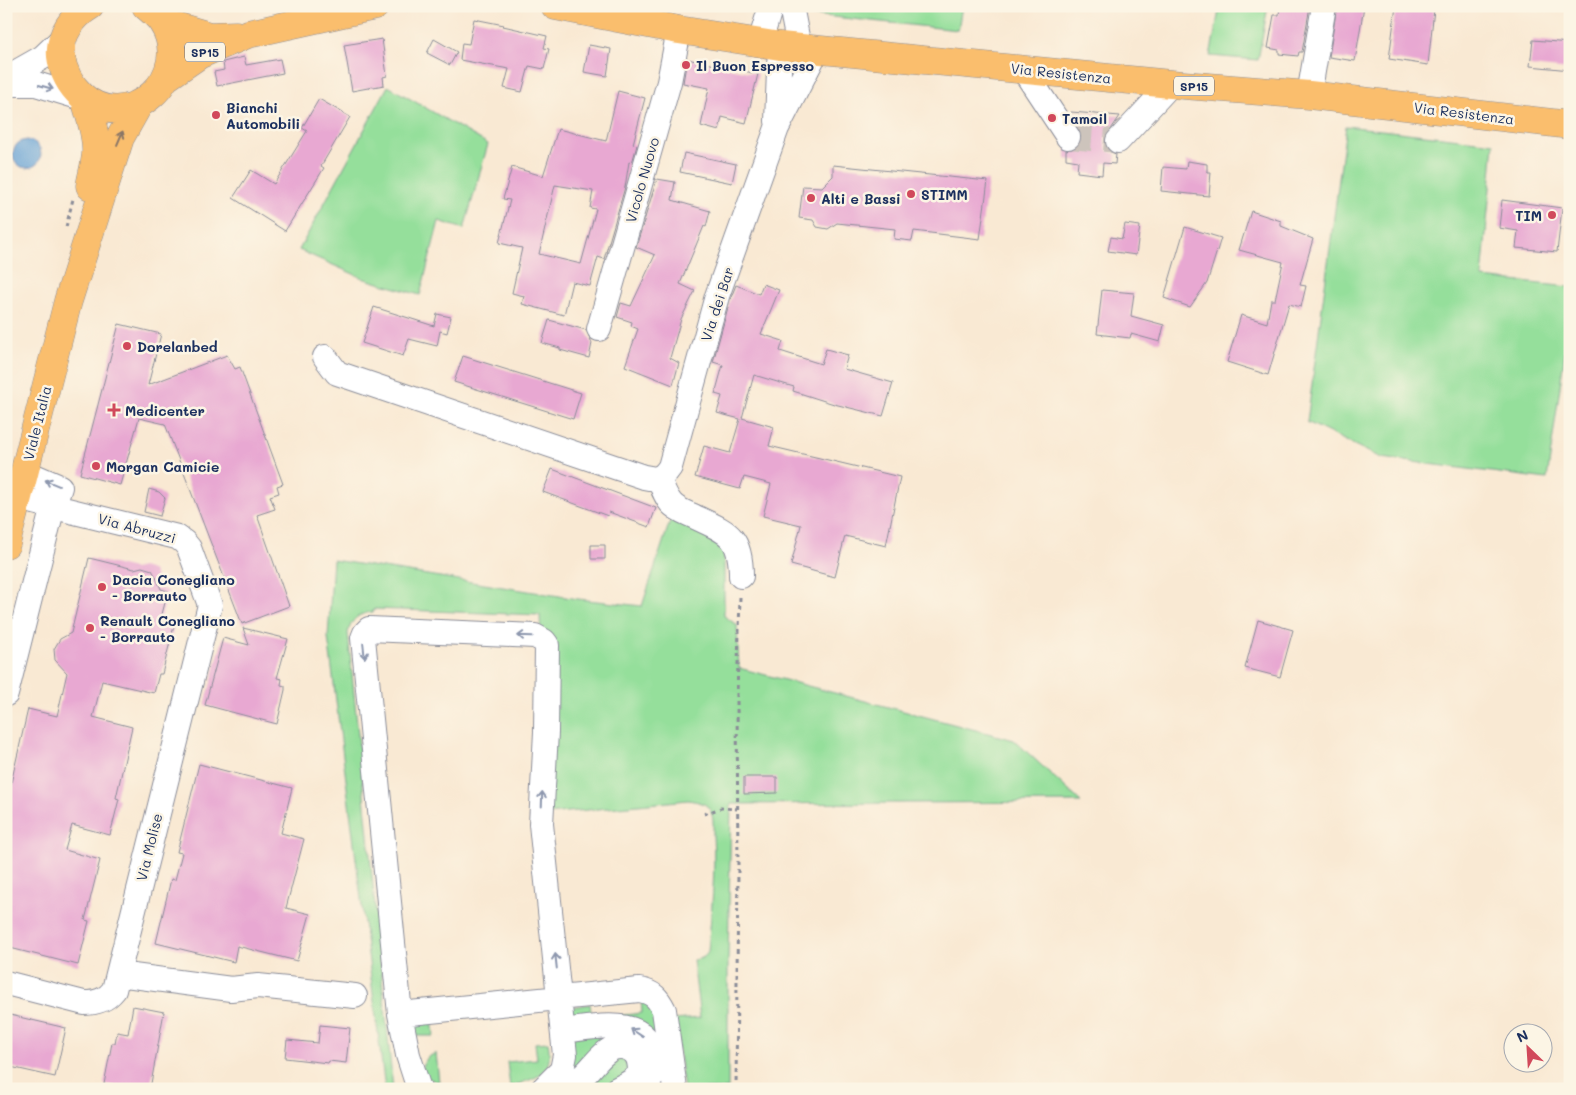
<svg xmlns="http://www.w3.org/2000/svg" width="1576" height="1095" font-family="Mali,sans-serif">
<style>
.green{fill:#95df9b;stroke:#58877c}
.water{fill:#64a0d5;stroke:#40689a}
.building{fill:#e8a8d2;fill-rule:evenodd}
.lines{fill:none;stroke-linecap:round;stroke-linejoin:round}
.minor-tunnel{stroke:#cdc4bc;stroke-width:24;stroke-dasharray:24 12;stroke-linecap:butt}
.minor-casing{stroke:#8a8c98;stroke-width:26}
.major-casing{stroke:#8a8c98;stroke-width:29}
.path{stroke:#8a8c98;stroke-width:3;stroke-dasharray:4 4;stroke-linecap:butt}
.minor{stroke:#fff;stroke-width:24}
.major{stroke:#fabe6d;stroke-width:28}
.oneway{stroke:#8d97ae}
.oneway2{stroke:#8a7666}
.poi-dot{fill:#d1495b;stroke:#fcf5e5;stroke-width:2}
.labels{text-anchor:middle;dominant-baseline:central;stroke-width:5;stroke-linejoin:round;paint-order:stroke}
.shield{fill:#fcf5e5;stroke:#5e6a86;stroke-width:1}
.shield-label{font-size:12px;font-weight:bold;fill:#1b2f5e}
.poi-label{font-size:14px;font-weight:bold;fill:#1b2f5e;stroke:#fcf5e5;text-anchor:start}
.street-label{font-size:14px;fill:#1b2f5e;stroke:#fcf5e5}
</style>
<rect width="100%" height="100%" fill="#fcf5e5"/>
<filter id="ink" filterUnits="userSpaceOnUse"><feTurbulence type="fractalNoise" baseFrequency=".02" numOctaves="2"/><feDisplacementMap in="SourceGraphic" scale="10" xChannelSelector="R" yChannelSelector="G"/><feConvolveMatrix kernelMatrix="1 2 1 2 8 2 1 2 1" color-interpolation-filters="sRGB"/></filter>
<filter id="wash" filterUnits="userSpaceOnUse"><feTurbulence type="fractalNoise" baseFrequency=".0096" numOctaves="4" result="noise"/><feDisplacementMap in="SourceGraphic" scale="20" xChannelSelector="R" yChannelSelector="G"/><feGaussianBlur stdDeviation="1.12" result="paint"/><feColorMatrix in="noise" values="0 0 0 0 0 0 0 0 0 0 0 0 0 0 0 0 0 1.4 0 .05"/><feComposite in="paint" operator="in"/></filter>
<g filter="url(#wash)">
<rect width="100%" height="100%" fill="#f9e9d3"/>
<!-- green -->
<path class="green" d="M805,6h157l-4,24 -144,-15z
M1220,6h48l-10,54 -48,-4z
M388,86l100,58 -24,85 -25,-8 -19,74 -55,-16 -66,-29z
M1346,126l148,17 -12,135 88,9v29l-23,163 -166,-21 -74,-36z
M672,515l52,28v73l13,9 2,43 275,72 67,62 -350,2 -3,156v129h-44l-10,-69 26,-2 -7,-58c7,-1 12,-2 15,-8 3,-39 8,-78 5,-117 0,-7 1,-16 -2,-23 -4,-10 -13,-10 -23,-12l-140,14 -8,-199 -166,-6 -1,3c-14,1 -22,7 -25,21l45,456h-8l-57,-452 5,-77 245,39 64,7z
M641,998l11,5 15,86h-13l7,-31 -89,-35 -3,-12 3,-4 18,-3 2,15 50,-6z
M432,1019l2,17h-18l-3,-12z
M620,1031l19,16 -83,39 14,-49z
M548,1042c6,35 -10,34 -38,45l-3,-25 30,-3 -2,-16z
M436,1053l3,30 -13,-6 -4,-11 6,-9z
M630,1053l-2,26 -23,10h-28l35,-35z"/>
<!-- water -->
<path class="water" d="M13 154a14 14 0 1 1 28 0a14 14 0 1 1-28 0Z"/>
<g id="blocks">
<!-- building -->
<path class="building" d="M1280,6h30l-8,46h-3l-1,4 -19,-2v-4l-11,-2 6,-33h5z
M1337,6h27l-9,55 -26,-4z
M1396,6h19l19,3 -6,56 -39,-6z
M474,19l30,6 -1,1 44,10 -3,12 5,1 -5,20 -15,-3 -7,26 -18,-4 5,-19 -49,-9 2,-17 7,1z
M382,39l5,37 -4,1 1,8 -32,6 -8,-46z
M434,39l23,13 -7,13 -23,-12z
M1533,40l37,3v27l-40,-4z
M589,45l22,4 -4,27 -23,-4z
M244,57l2,8 34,-6 3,14 -66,13 -3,-14 10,-2 -1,-8z
M687,59l71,15 -12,49 -24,-6 -3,14 -18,-5 8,-38 -26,-5z
M618,91l27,7 -12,46 4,1 -5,18 -3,-1 -4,25 -21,72 -6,-2 -8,29 -18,-4 -8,33 -42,-11 2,-8 -12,-3 10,-45 -23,-5 11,-43 -7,-1 9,-32 31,9 15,-47 48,12zM555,185l38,6 -3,17 6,1 -15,55 -42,-10z
M319,99l31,18 -29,49 3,2 -39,63 -52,-33 18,-28 23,14 33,-53 -5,-3z
M1071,112l49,4 -15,22v7l3,6 8,3 -1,10 -12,-1 -1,12 -25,-3 1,-11 -12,-2v-9l10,-2 4,-5 2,-6 -3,-8 -9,-14z
M684,153l52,11 -4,19 -52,-11z
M1187,161l20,3v8h4l-2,24 -48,-5 2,-24 23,2z
M833,165l155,16 -8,58 -66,-8 -2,10 -18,-2 1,-10 -58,-6 -9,6 -11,-2 -4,-7 -14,-2 4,-32 19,1 11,-11z
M657,179l18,3 -3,18 38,11 -4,16 -2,-1 -24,58 15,7 -14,28 -11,39 9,5 -6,22 -48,-19 13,-37 -7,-3 1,-4 -15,-5 4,-14 10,3 24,-51 -19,-8z
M1502,200l60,8 -5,44 -41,-4 2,-17 -19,-3z
M1251,211l30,10v5l32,13 -13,46 6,1 -5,21 -12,-3 -21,71 -41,-13 14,-47 26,8 4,-23h4l8,-38 -44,-12z
M1125,224l15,2 -4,29 -28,-4 3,-14 11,2z
M1185,227l36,11 -14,45 -17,24 -26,-9z
M763,284l16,6 -18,44 22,7 -3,10 41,13 5,-15 22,6 -4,14 49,14 -10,33 -49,-12 -41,-13 1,-4 -40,-12 -12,43 32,9 -5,19 131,31 -14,69 -41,-10 -10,41 -44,-12 10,-40 -38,-9 8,-32 -27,-7 -4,12 -45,-12 9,-31 26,7 10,-34 -23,-6 5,-17 -7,-2 8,-29 -10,-3 17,-62 6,-15 23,9z
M1102,290l32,3 -3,23 33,9 -4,17 -29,-8 -1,4 -33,-4z
M374,307l60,19 3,-12 14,3 -4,16 -7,-2 -3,15 -28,-7 -6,17 -41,-13z
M549,320l37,10 6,13 -3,15 -29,-8v-2l-18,-5z
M119,324l42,10 -13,51 79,-30 8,14 5,-2 43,117 -6,2 2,7 -9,3 5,13 -18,6 32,91 -47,18 -77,-200 -26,-6 -19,67 -40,-11z
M463,356l118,37 -8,26 -119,-37z
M552,469l104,39 -7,19 -40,-15 -1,4 -65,-24z
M149,489l10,3 6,6 -5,18 -16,-4z
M591,545h14v14h-14z
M89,558l45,11 8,-2 10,3 4,7 5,12 7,2 -8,31 14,4 -12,48h-3l-5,19 -52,-12 -9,36 39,10 -16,71 3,1 -9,36 -38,-10 -7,25 35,10 -15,60 4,1 -11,44 -72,-18v-142l22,-96 29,7 10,-43 -12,-13 -1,-11 6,-10 11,-6z
M1258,620l35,10 -13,47 -35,-9z
M243,628l45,11 -11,39 5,1 -1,6 4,1v4l-8,34 -72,-19 18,-67 26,7z
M199,764l93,24 -11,45 23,6 -18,69 24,6 -13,47 -60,-15 -3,16 -78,-19 15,-64 4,1 7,-27 -5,-1z
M744,777h33v16l-33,1z
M133,1006l31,6 -14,77h-18l-28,-5 8,-41h3l2,-11 11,2z
M6,1014l60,14 -11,49 -49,-11z
M320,1025l30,3 -4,35 -17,-2 -1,2 -43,-5 2,-18 31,3z"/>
</g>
</g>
<g filter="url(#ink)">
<use href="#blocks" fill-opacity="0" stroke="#8a8c98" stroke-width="1"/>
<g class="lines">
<!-- minor-tunnel -->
<path class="minor-tunnel" d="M1068,137l50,4"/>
<defs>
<path id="minor" d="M791,6l8,41
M760,42l11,-36
M1023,69l45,68
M6,78l37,-21 20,-19
M6,84h30l49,15
M1309,95l15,-89
M777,121l3,-75
M1118,141l53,-57
M599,329l70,-247 10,-52
M325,357l12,16 307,104c13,3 18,2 26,-10l47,-171 60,-168 40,-78
M659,478c3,9 6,18 12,25 5,6 13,9 20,12 35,17 50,18 50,61
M6,694l44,-176 10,-31 -35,-15
M118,974l113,15 27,-3 97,10
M6,983l78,20c13,0 22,-3 30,-13l96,-385 -21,-57 -5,-6 -7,-5 -159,-39
M400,1014l239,-24c14,2 19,8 25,20l11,79
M563,1031c31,-3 84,-18 91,27 2,13 -2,23 -12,31
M419,1089l-11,-34 -8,-41 -37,-376 2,-5 4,-4 166,7 9,5 3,4 -1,87 -5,92 24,231 -3,15 -19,19
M567,1089c6,-5 12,-9 18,-15 13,-12 24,-34 44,-25 10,4 11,14 11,24 -6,8 -13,11 -23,16"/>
<path id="major" d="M90,6c-17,10 -31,29 -29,50 2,17 9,29 21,40 45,41 115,-20 80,-74 -4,-6 -10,-11 -16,-16
M555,6l124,24 101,16 391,38 138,11 261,30
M162,22l47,14 27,-1
M167,77l32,-22 49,-21 127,-28
M85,99c5,18 12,37 11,55 -1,11 -4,21 -6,32
M6,544l62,-243 52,-163 19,-34"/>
</defs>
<!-- minor casing -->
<use href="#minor" class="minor-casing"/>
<!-- major casing -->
<use href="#major" class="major-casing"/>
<!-- path -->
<path class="path" d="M66,227l7,-28
M704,814l17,-6 16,1
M736,1089l2,-219 -1,-175 3,-98"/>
<!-- minor -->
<use href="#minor" class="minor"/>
<!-- major -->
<use href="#major" class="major"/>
</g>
<!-- one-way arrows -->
<defs><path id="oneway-shaft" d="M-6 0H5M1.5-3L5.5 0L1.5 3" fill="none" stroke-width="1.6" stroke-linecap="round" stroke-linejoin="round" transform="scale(1.25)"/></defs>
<g class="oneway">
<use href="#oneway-shaft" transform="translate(46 87) rotate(16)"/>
<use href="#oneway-shaft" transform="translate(52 483) rotate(-157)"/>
<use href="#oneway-shaft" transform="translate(525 636) rotate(-178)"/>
<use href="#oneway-shaft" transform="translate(364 651) rotate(84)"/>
<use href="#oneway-shaft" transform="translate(542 799) rotate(-88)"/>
<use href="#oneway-shaft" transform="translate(556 961) rotate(-96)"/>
<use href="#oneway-shaft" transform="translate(637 1033) rotate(-146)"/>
</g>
<use class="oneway2" href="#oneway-shaft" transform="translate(120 138) rotate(-67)"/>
</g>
<!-- markers -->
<g class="poi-dot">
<circle cx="686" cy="65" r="5"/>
<circle cx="216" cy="115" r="5"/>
<circle cx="1052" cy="118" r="5"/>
<circle cx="911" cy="194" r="5"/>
<circle cx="811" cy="198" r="5"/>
<circle cx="1552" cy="215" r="5"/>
<circle cx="127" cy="346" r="5"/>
<path d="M111.5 402.5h5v5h5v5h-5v5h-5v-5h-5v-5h5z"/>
<circle cx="96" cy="466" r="5"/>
<circle cx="102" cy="587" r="5"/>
<circle cx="90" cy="628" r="5"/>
</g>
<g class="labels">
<!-- shield labels -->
<g class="shield">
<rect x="185" y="42.5" width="40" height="19" rx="4"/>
<rect x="1174" y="76.5" width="40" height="19" rx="4"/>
</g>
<g class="shield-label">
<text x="205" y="52">SP15</text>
<text x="1194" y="86">SP15</text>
</g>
<!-- poi labels -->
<g class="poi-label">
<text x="696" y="65">Il Buon Espresso</text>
<text x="226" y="107">Bianchi<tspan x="226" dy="16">Automobili</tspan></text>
<text x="1062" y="118">Tamoil</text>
<text x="921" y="194">STIMM</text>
<text x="821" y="198">Alti e Bassi</text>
<text x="1542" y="215" text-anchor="end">TIM</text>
<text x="137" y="346">Dorelanbed</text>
<text x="125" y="410">Medicenter</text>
<text x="106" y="466">Morgan Camicie</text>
<text x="112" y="579">Dacia Conegliano<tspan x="112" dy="16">- Borrauto</tspan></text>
<text x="100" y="620">Renault Conegliano<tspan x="100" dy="16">- Borrauto</tspan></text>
</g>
<!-- street labels -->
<g class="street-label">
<text transform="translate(1061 73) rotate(6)">Via Resistenza</text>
<text transform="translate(1464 113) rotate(7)">Via Resistenza</text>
<text transform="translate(642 180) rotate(-74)">Vicolo Nuovo</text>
<text transform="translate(717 304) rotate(-72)">Via dei Bar</text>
<text transform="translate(37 423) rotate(-76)">Viale Italia</text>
<text transform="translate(137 528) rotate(15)">Via Abruzzi</text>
<text transform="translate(149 847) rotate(-76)">Via Molise</text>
</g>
</g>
<!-- margin -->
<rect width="1576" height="1095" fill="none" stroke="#fcf5e5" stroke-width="25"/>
<!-- north arrow -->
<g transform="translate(1528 1048) rotate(335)"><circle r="24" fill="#fcf5e5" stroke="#a2a6af"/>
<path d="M0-4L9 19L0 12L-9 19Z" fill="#d1495b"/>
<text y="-8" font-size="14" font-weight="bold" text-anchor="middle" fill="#1b2f5e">N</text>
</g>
</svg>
